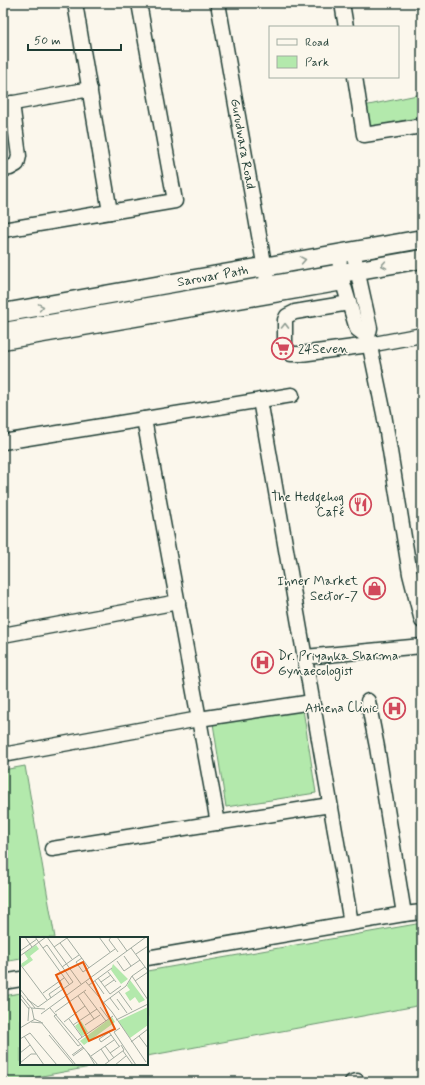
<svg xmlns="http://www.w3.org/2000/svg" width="425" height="1085" font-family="Mynerve,sans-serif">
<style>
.green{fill:#b3e9ac;stroke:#699370}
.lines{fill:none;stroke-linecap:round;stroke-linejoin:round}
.minor-casing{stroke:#1f3d34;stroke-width:17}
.major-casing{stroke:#1f3d34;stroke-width:21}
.minor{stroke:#fbf7ec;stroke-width:14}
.major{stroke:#fbf7ec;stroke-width:18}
.oneway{stroke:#8d9a90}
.labels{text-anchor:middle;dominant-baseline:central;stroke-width:3;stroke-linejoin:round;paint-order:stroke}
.street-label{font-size:13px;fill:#1f3d34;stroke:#fbf7ec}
.poi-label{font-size:13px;fill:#1f3d34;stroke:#fbf7ec;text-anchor:end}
.inset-road{fill:none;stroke:#a3ada2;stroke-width:1}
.view{fill:#e8590c;fill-opacity:0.15;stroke:#e8590c;stroke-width:2}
.inset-edge{fill:none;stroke:#1f3d34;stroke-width:2}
</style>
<rect width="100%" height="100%" fill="#fbf7ec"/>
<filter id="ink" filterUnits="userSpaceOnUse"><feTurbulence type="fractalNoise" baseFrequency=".025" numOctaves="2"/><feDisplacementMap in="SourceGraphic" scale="8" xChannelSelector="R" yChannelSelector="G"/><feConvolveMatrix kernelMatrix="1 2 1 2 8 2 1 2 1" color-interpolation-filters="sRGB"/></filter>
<g filter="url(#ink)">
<!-- green -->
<path class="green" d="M422,94v23l-58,11 -5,-21z
M302,703l14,90 -90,14 -14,-90z
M25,766l30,172h-34v21l-18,3v-192z
M422,923v82l-275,51v-85z
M21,993v71h85l-96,18h-7v-86z"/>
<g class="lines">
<defs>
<g id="minor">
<path d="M75,3l35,209"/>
<path id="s1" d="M218,3l50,283"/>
<path d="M342,3l4,24"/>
<path d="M355,77l9,58 58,-9"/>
<path d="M3,105l87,-16"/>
<path d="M3,169l7,-1 7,-4 2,-8 -7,-53"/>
<path d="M3,230l172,-29 -36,-198"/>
<path d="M353,251l17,77 -2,9 16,77 26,160 12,47"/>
<path d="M338,254l5,29 14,46 11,8"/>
<path d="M349,303l-54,9 -8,4 -2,4v24l1,4 5,6h10l68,-9 53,-10"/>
<path d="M3,342l340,-59"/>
<path d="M260,400l91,523"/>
<path d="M144,419l74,404"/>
<path d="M3,442l289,-47"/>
<path d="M3,635l175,-33"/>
<path d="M305,657l117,-11"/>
<path d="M368,701l9,46 10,62 17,105"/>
<path d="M3,755l196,-36 113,-17"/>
<path d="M52,849l278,-44"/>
<path d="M147,958l257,-44 18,-2"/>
<path d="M3,982l18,-3"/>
<path d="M352,1082l5,-1"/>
</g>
<g id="major">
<path id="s2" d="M3,313l419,-74"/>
<path d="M3,332l419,-73"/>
</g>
</defs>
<!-- minor casing -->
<use href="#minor" class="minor-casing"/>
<!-- major casing -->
<use href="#major" class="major-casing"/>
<!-- minor -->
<use href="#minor" class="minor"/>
<!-- major -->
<use href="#major" class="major"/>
</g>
<!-- one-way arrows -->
<defs><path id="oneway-chevron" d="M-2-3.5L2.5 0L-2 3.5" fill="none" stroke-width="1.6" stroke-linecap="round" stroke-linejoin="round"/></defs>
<g class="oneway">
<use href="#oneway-chevron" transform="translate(303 260) rotate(-10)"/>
<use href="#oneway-chevron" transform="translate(384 265) rotate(170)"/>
<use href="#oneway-chevron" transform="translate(41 307) rotate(-10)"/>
<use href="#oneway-chevron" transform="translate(285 326) rotate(-89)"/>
</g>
</g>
<!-- icons -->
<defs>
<symbol id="supermarket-ring" viewBox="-11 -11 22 22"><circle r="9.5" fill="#fbf7ec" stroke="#d1495b" stroke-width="1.5"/><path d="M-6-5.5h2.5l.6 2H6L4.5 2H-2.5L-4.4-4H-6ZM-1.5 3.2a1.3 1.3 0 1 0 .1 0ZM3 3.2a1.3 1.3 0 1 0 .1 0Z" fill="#d1495b"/></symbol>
<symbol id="restaurant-ring" viewBox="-11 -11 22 22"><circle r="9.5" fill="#fbf7ec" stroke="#d1495b" stroke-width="1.5"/><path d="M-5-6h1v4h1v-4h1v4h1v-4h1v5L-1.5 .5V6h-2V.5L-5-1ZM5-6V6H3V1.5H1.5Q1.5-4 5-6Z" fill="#d1495b"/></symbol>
<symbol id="shop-ring" viewBox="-11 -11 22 22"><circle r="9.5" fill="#fbf7ec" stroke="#d1495b" stroke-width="1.5"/><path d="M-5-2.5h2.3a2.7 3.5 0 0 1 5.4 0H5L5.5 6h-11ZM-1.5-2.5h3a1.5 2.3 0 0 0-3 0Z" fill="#d1495b"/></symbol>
<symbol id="hospital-ring" viewBox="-11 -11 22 22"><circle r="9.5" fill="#fbf7ec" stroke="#d1495b" stroke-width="1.5"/><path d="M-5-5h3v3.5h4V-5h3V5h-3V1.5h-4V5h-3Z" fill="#d1495b"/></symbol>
</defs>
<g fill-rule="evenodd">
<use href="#supermarket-ring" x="270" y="336" width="25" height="25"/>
<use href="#restaurant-ring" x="348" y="492" width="25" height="25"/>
<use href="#shop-ring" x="362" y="576" width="25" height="25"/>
<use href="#hospital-ring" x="250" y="650" width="25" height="25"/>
<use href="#hospital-ring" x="382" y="696" width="25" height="25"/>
</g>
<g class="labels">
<!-- street labels -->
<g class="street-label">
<text stroke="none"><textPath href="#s1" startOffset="143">Gurudwara Road</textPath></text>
<text stroke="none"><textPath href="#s2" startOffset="213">Sarovar Path</textPath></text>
</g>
<!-- poi labels -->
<g class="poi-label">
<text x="298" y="349" text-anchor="start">24Seven</text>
<text x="344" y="497">The Hedgehog<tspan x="344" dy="15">Café</tspan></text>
<text x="358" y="581">Inner Market<tspan x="358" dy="15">Sector-7</tspan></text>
<text x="278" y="656" text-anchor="start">Dr. Priyanka Sharma<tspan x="278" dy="15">Gynaecologist</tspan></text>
<text x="378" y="708">Athena Clinic</text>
</g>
</g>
<!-- overview -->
<g transform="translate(20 937)">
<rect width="128" height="128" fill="#fbf7ec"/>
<path d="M16,8l3,4 -9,7 3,4 -10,7 -2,-3 7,-5 -4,-6zM93,27l15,15 -7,5 -10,-14zM110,43l15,20 -6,3 -4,-6 -5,4 -5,-8 5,-3 -3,-4zM128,70v18l-18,13 -12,-17zM92,80l3,5 -31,23 -4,-4zM61,84l7,11 -6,4 -7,-10z" fill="#b3e9ac"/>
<path class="inset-road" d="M5,0l7,10M15,0l34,47M27,0l34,47M79,0l11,15M91,0l-2,3 9,12M97,0l10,14M40,6l12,16M34,10l13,-9 22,30M111,11l17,23M0,14l17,-12M116,17l12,-8M0,19l26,-19M104,19l7,10M62,21l-6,4 7,10 32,-23M97,24l7,10 16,-11M0,27l27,36M42,30l17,-12M88,35l8,10M112,39l16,24M78,41l12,16 11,-8M75,44l9,13M115,44l13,-9M66,45l26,30 34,50M81,45l10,-7M69,48l23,-17M84,50l10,-7M0,52l15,19M64,55l22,29M99,55l13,18M23,56l21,-15M0,57l12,15 2,10 7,3 35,43M58,59l16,23M0,61l9,11M31,61l-2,-4 13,-9 -2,-4M90,61l9,12M7,62l11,8 35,-25 -26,-37 -4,3M97,62l10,14M83,66l23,-17 6,-10 13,-9M80,70l9,12M11,71l14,1M30,71l48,57M35,75l31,-22M21,77l105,-77M37,77l-3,2 24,30 3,-2M49,82l13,18M96,83l32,-16M8,84l1,-14M11,85l12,1M44,85l21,-16M53,88l24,-16M65,88l15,-10M0,91l15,-9M100,91l-6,4 22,33M89,95l10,14M29,98l25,30M91,98l-10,7 -2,-3 12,-8M4,99l20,29M119,99l9,12M0,102l10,-6 27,32M58,103l35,-24M111,105l17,-13M85,109l9,12M81,112l8,12M103,114l10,14M0,116l10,-8M68,116l7,12M90,116l10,-7M52,118l11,-8M53,119l11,-8M71,119l23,-16M0,126l11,-9h5M84,128l20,-15 -3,-5M95,128l11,-9"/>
<path class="view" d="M63,25l32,67 -26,12 -33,-66z"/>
<rect width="128" height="128" class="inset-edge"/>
</g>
<!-- margin -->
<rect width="425" height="1085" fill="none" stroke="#fbf7ec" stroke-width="16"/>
<rect x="8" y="8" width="409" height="1069" fill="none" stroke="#1f3d34" stroke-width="1.5" filter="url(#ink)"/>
<!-- legend -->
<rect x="269" y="26" width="130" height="52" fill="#fbf7ec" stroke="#a3ada2"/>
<rect x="277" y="39" width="20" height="6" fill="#fbf7ec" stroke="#a3ada2"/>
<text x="305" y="46" font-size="12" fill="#1f3d34">Road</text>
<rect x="277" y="56" width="20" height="12" fill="#b3e9ac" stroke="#a3ada2"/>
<text x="305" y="66" font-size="12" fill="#1f3d34">Park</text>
<!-- scale -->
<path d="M28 44v6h93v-6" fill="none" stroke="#1f3d34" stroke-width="2"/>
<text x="34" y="44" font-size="12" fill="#1f3d34" stroke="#fbf7ec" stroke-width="3" paint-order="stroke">50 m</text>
</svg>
